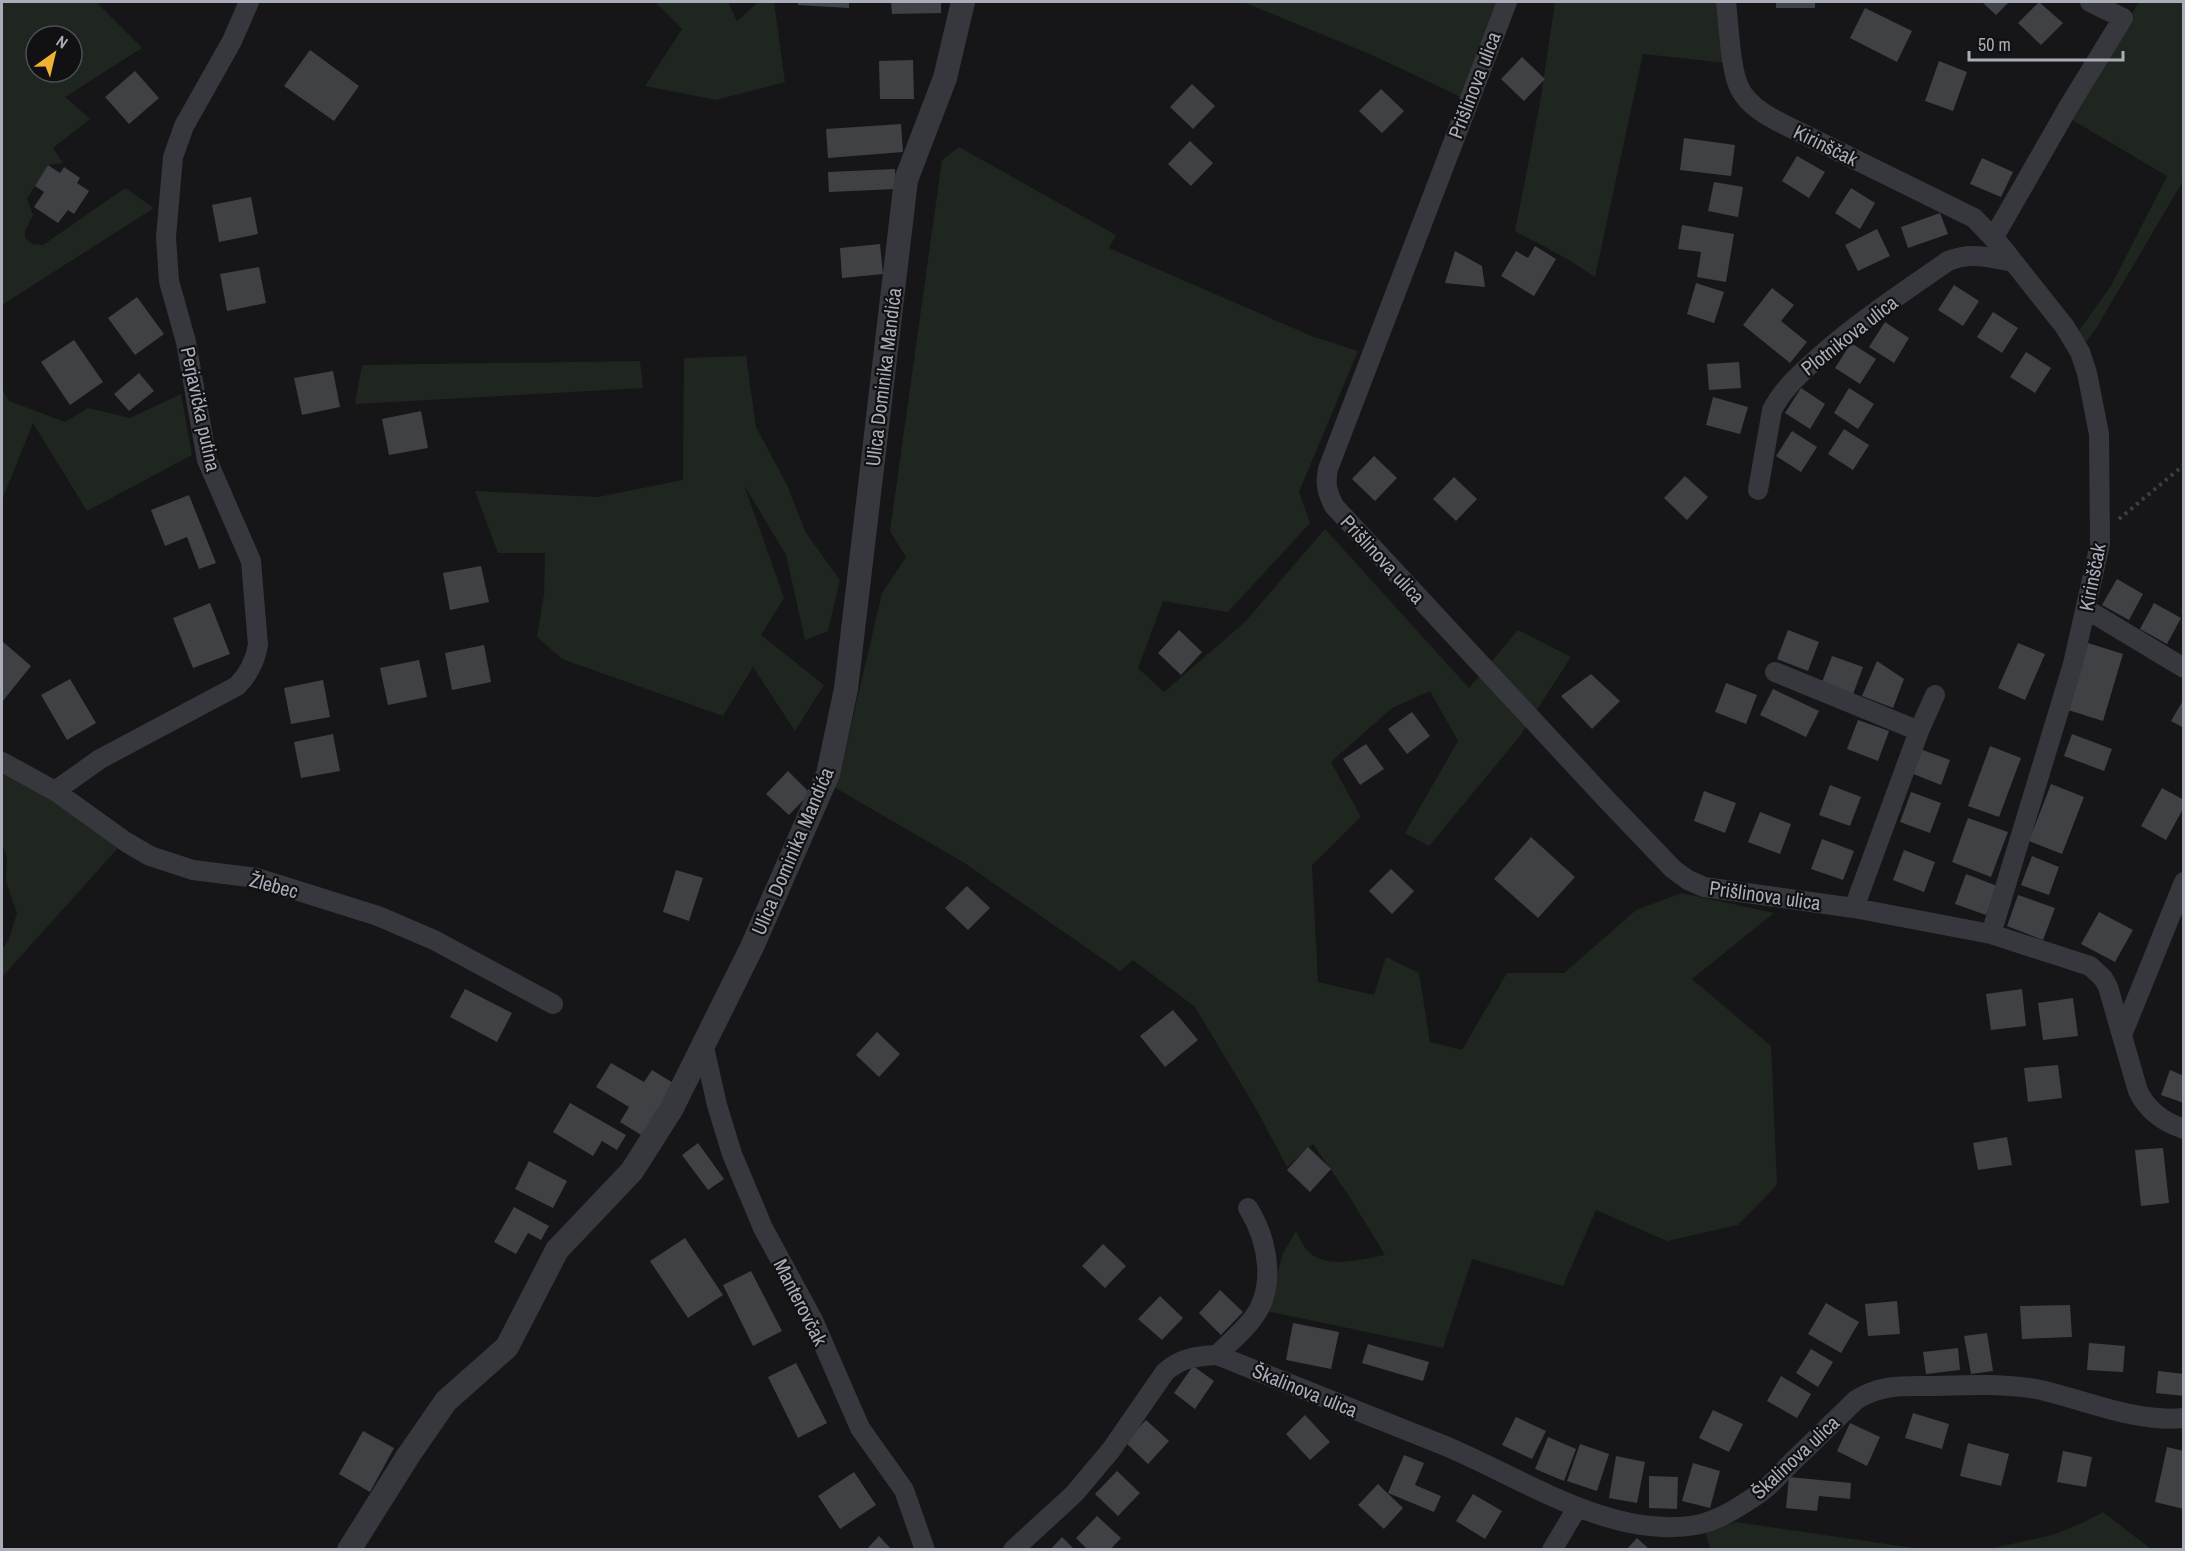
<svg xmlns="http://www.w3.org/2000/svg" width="2185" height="1551" font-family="'Archivo Narrow',sans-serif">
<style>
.green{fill:#1e261f;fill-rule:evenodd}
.building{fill:#404145}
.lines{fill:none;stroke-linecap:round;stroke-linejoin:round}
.path{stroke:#3d3f44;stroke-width:4;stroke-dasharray:3 4.5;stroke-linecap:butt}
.minor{stroke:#37383d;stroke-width:20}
.tertiary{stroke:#37383d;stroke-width:24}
.labels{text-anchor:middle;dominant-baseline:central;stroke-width:4.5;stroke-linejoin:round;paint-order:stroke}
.street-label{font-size:20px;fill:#a8adb8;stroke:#111113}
</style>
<rect width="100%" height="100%" fill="#161618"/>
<!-- green -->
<path class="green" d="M2,2h94l46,46 -77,49 25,22 -37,29 10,15 -15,2 -21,34 6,16 -8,16v7l7,6 11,1 82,-57 29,20 -152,97zM36,36h36v36h-36z
M655,2h73l9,19 21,-19h16l11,80 -69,18 -71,-14 37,-57z
M1243,2h258l-38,96 -91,-43z
M1555,2h173l-2,61 -83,-9 -48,223 -26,-17 -54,-29 25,-128z
M2139,2h44v179l-86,146 -11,15 -8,-10 33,-46 56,-110 -98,-58z
M959,147l157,88 -7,13 205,89 44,14 -59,141 11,31 -82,89 -65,-11 -25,67 26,24 80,-69 81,-94 144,159 49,-58 53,27 -51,79 -91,110 -24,-13 53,-92 -28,-50 -38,17 -61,54 30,55 -49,48 6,117 56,13 12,-38 33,16 11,69 32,8 45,-77h57l72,-63 46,-17 92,20 -82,66 79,67 6,139 -39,40 -71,16 -71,-31 -33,76 -91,-27 -29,89 -177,-37 17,-58 13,-22c3,6 6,13 10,18 18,22 55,10 79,6l-36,-59 -36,-52 -26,23 -33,-62 -59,-98 -62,-47 -13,11 -157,-109 -143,-83 23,-19 39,-167 24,-36 -16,-26 52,-371z
M746,356l10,71 31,58 19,48 34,47 -12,51 -23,9 -19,-85 -42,-70 40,113 -23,37 63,50 -29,46 -42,-64 -30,49 -161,-57 -25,-22 7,-43 1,-41h-47l-23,-62 123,6 85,-17 1,-122z
M640,361l3,27 -288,16 7,-39z
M2,389l7,12 56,21 23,-14 42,10 51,-24 11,61 -105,56 -54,-88 -31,77z
M2,774l43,22 73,52 -116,129v-27l7,-11 8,-26 -11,-31 1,-25 -5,-13z
M2103,1512l48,37 -440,1 -6,-18 31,-10 178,26 75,1 63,-14 30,-12z"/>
<!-- building -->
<path class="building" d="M798,2h51v6l-51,-3z
M891,2h50v11l-49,1z
M1776,2h39v6h-39z
M1982,2h27l-13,13z
M2039,2l24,21 -22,22 -23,-22z
M1865,8l47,23 -15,31 -47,-24z
M310,50l49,36 -25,35 -50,-35z
M1522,57l23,22 -21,22 -23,-22z
M913,60l1,39h-34l-1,-38z
M1939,61l28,11 -14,39 -28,-10z
M135,71l24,27 -30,26 -24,-27z
M1192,84l23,22 -22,23 -23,-22z
M1381,89l23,22 -22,22 -23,-22z
M901,124l2,28 -75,6 -2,-29z
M1684,138l51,7 -4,31 -51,-6z
M1190,141l23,22 -22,23 -23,-22z
M1797,156l28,16 -16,26 -27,-17z
M1982,158l31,14 -12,25 -31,-13z
M48,165l12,8 4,-6 16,11 -3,5 12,8 -15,23 -6,-4 -10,13 -24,-16 10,-15 -9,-6z
M895,169l1,20 -67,3 -1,-20z
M1714,182l29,5 -5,30 -30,-6z
M1851,188l24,15 -15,26 -25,-16z
M251,197l7,37 -39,8 -7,-37z
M1940,213l8,21 -40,14 -7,-21z
M1682,225l52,9 -8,48 -29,-5 4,-25 -23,-3z
M1877,229l13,27 -32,15 -13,-26z
M880,244l3,30 -41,4 -2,-30z
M1535,246l21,13 -22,37 -33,-20 15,-25 12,7z
M1455,251l27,15 3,21 -40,-4z
M259,267l7,36 -39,8 -7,-37z
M1696,283l28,9 -10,31 -27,-9z
M1954,285l25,16 -16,25 -25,-16z
M1772,288l22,17 -13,16 26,21 -17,21 -47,-38z
M137,297l27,37 -29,21 -27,-37z
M1993,312l25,16 -16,25 -25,-16z
M1885,322l24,16 -15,25 -25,-16z
M74,340l29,42 -33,23 -29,-43z
M1851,343l25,16 -16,25 -25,-16z
M2026,352l25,16 -16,25 -25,-16z
M1739,362l2,26 -32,2 -2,-26z
M333,371l7,36 -38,8 -8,-37z
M139,373l15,18 -25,20 -15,-17z
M1801,388l24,16 -15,25 -25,-16z
M1849,388l25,16 -16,25 -24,-16z
M1713,397l35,10 -8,27 -34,-9z
M421,411l7,37 -39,7 -7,-36z
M1844,429l25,16 -16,25 -25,-16z
M1792,431l25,16 -16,25 -25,-16z
M1374,456l23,22 -22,23 -23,-22z
M1685,476l23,21 -21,23 -23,-22z
M1454,477l23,22 -21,22 -23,-22z
M189,495l27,68 -17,6 -12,-32 -22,9 -14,-36z
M481,566l8,36 -39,8 -7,-37z
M2117,579l26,15 -14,26 -27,-15z
M210,603l20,51 -37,14 -20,-50z
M2154,603l27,15 -14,26 -27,-15z
M1179,630l23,22 -21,23 -23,-22z
M1788,630l31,12 -11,29 -31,-12z
M2,641l29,25 -29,36z
M2018,643l27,11 -20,46 -27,-12z
M2088,643l35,11 -20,67 -35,-11z
M484,645l7,37 -39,8 -7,-37z
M1832,656l31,11 -11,30 -31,-12z
M419,660l8,37 -39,8 -8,-37z
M1877,661l27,18 -11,29 -31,-12z
M1591,674l29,27 -28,28 -31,-33z
M70,679l26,44 -29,17 -26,-45z
M323,680l7,37 -39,7 -7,-36z
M1726,683l31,12 -11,29 -31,-12z
M1773,689l46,22 -13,26 -46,-22z
M2184,699v29l-13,-7z
M1412,712l18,24 -23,18 -19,-25z
M1858,720l31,11 -11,30 -31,-12z
M333,734l7,37 -39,7 -7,-36z
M2072,734l40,15 -8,22 -40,-15z
M1366,744l18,25 -24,16 -17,-26z
M1990,746l31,12 -22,59 -31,-11z
M1920,749l30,11 -9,25 -30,-12z
M788,771l22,22 -21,22 -23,-21z
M2051,784l33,13 -22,57 -33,-13z
M1830,785l31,12 -11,29 -31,-11z
M2162,788l22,12v7l-18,33 -25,-14z
M1704,791l32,12 -11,30 -31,-12z
M1911,792l30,11 -11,30 -30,-11z
M1760,812l31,12 -11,30 -32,-12z
M1968,818l40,14 -17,45 -39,-15z
M1531,837l44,40 -37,41 -44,-39z
M1822,839l32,12 -11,29 -32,-11z
M1904,850l31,12 -11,30 -31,-12z
M2032,856l27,11 -10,28 -28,-10z
M1391,869l23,22 -22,23 -23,-23z
M676,870l27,8 -14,43 -26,-9z
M1966,874l31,12 -11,29 -31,-11z
M967,886l23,22 -22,22 -23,-22z
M2018,895l37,13 -12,32 -36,-14z
M2099,912l34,18 -18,32 -34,-18z
M465,989l47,24 -15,29 -47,-25z
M2022,989l4,37 -35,4 -5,-36z
M2073,998l5,38 -35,4 -5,-37z
M1173,1010l25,30 -33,27 -25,-31z
M877,1032l23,22 -21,23 -23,-22z
M611,1063l33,19 8,-12 23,14 -32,52 -23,-14 9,-15 -33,-20z
M2058,1065l4,33 -34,4 -4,-34z
M2170,1070l14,6v27l-23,-8z
M570,1103l56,32 -9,15 -15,-9 -9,15 -40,-24z
M2007,1137l5,28 -34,5 -5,-27z
M698,1143l26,36 -16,11 -26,-35z
M1308,1147l23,22 -21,23 -23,-22z
M2163,1148l6,55 -28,3 -6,-56z
M529,1161l38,20 -14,27 -38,-19z
M514,1207l35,19 -8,14 -13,-7 -12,21 -22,-12z
M685,1238l38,57 -35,23 -38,-57z
M1103,1244l23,22 -21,22 -23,-22z
M751,1271l31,60 -29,15 -30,-61z
M1220,1290l23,22 -22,23 -22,-22z
M1160,1296l23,22 -21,22 -24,-21z
M1897,1301l3,33 -32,2 -3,-32z
M1826,1303l33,19 -18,31 -33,-19z
M2070,1305l2,32 -50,2 -2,-33z
M1293,1323l46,9 -8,37 -45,-9z
M1987,1333l6,38 -22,3 -7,-38z
M2089,1343l36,3 -2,26 -36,-2z
M1368,1344l61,18 -6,19 -61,-18z
M1958,1348l2,22 -34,4 -3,-22z
M1811,1349l22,13 -15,25 -22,-14z
M796,1363l31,60 -29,15 -30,-61z
M1193,1366l21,15 -19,28 -21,-16z
M2158,1371l26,3v22l-28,-3z
M1781,1376l30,18 -14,24 -30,-17z
M1713,1410l30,14 -14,28 -30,-14z
M1913,1413l36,11 -7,25 -37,-11z
M1305,1415l25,27 -20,18 -24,-26z
M1516,1417l30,14 -14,28 -30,-14z
M1146,1420l23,21 -21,23 -23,-22z
M1850,1423l30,14 -13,29 -30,-15z
M363,1431l31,17 -24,44 -31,-18z
M1548,1437l28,12 -12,32 -29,-12z
M1968,1443l41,11 -8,32 -41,-10z
M1580,1444l29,10 -12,37 -30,-10z
M2167,1447l17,4v58l-29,-7z
M2063,1451l29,6 -6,30 -29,-5z
M1404,1455l20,8 -9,22 26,11 -7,16 -46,-19z
M1616,1456l29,6 -8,41 -28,-5z
M1693,1463l27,8 -10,37 -28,-7z
M1117,1471l23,22 -22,23 -23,-22z
M854,1472l22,33 -36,24 -22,-33z
M1649,1476l29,1 -1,32 -28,-1z
M1789,1477l62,6 -1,16 -31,-3 -2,15 -31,-3z
M1378,1484l25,24 -19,21 -26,-24z
M1473,1494l29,17 -17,28 -29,-18z
M1097,1516l24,22 -11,12h-22l-12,-12z
M879,1536l13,14h-26z
M1062,1537l13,13h-25z
M1637,1538l13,12h-24z"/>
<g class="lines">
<!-- path -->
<path class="path" d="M2119,519l65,-54"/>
<!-- minor -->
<path class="minor" d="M1507,2l-179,467c-3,15 -1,23 6,37l272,293 67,70 15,11 16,7 150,21 137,26 99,32 13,12 5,9 30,104c9,19 25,31 46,38
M1726,2c3,23 4,68 14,87 9,17 27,27 43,35l191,94 26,27 65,82 15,25 7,21 12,61 1,110 -27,120 -82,270
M1994,237l75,-131 54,-88 -33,-16
M1758,490l14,-80c12,-23 30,-38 49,-55 40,-35 84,-64 127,-94 22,-9 42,-4 65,1
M2086,609l98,59
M1775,672l144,59
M2,762l53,29 71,51 24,14 43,14 64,8 121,38 56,24 119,64
M55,791l45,-32 137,-73c12,-12 18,-24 21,-41l-7,-84 -44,-101 -21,-118 -17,-61 -3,-44 7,-80 11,-31 48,-85 17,-39
M1854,908l65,-177 16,-36
M2122,1035l62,-153
M703,1043l14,62 15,49 31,74 50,92 47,108 44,62 21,60
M1217,1355c11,-11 23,-21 33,-33 28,-32 18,-82 -2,-114
M1013,1550l61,-56 37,-44 54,-78c16,-14 31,-16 52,-17l226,90c76,31 167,95 253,80 22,-4 43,-18 61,-30 13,-8 23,-21 34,-32 22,-21 43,-42 65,-63 24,-16 48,-14 75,-14 35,-1 70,-3 105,3 48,10 98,34 148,29
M1552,1550l25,-42"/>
<!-- tertiary -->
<path class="tertiary" d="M349,1550l59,-94 38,-55 61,-54 50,-97 75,-79 40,-63 80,-161 76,-173 18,-85 60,-509 39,-102 18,-76"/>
</g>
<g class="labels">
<!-- street labels -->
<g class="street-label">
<text transform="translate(1474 85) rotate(-69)">Prišlinova ulica</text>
<text transform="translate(1826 145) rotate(26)">Kirinščak</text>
<text transform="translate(1849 335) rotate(-38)">Plotnikova ulica</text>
<text transform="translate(883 377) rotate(-83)">Ulica Dominika Mandića</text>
<text transform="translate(201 409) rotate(78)">Perjavička putina</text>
<text transform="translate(1383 559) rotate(47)">Prišlinova ulica</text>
<text transform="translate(2092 577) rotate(-79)">Kirinščak</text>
<text transform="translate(792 851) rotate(-67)">Ulica Dominika Mandića</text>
<text transform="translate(274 885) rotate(15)">Žlebec</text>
<text transform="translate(1765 895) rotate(8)">Prišlinova ulica</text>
<text transform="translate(801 1302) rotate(63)">Manterovčak</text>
<text transform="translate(1305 1390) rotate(22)">Škalinova ulica</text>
<text transform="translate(1795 1457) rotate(-43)">Škalinova ulica</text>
</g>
</g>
<!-- border -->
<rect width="2185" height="1551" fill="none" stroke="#a8adb8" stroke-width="6"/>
<!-- north arrow -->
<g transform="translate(54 54) rotate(34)"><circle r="28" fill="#111113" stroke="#4d4f55" stroke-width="1.5"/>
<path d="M0-4.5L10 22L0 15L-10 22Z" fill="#f2b134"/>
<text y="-9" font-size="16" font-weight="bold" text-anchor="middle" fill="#a8adb8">N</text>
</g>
<!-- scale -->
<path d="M1969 51v9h154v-9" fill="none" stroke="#a8adb8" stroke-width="3"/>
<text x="1978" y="51" font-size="18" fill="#a8adb8" stroke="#111113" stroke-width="4.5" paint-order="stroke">50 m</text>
</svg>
